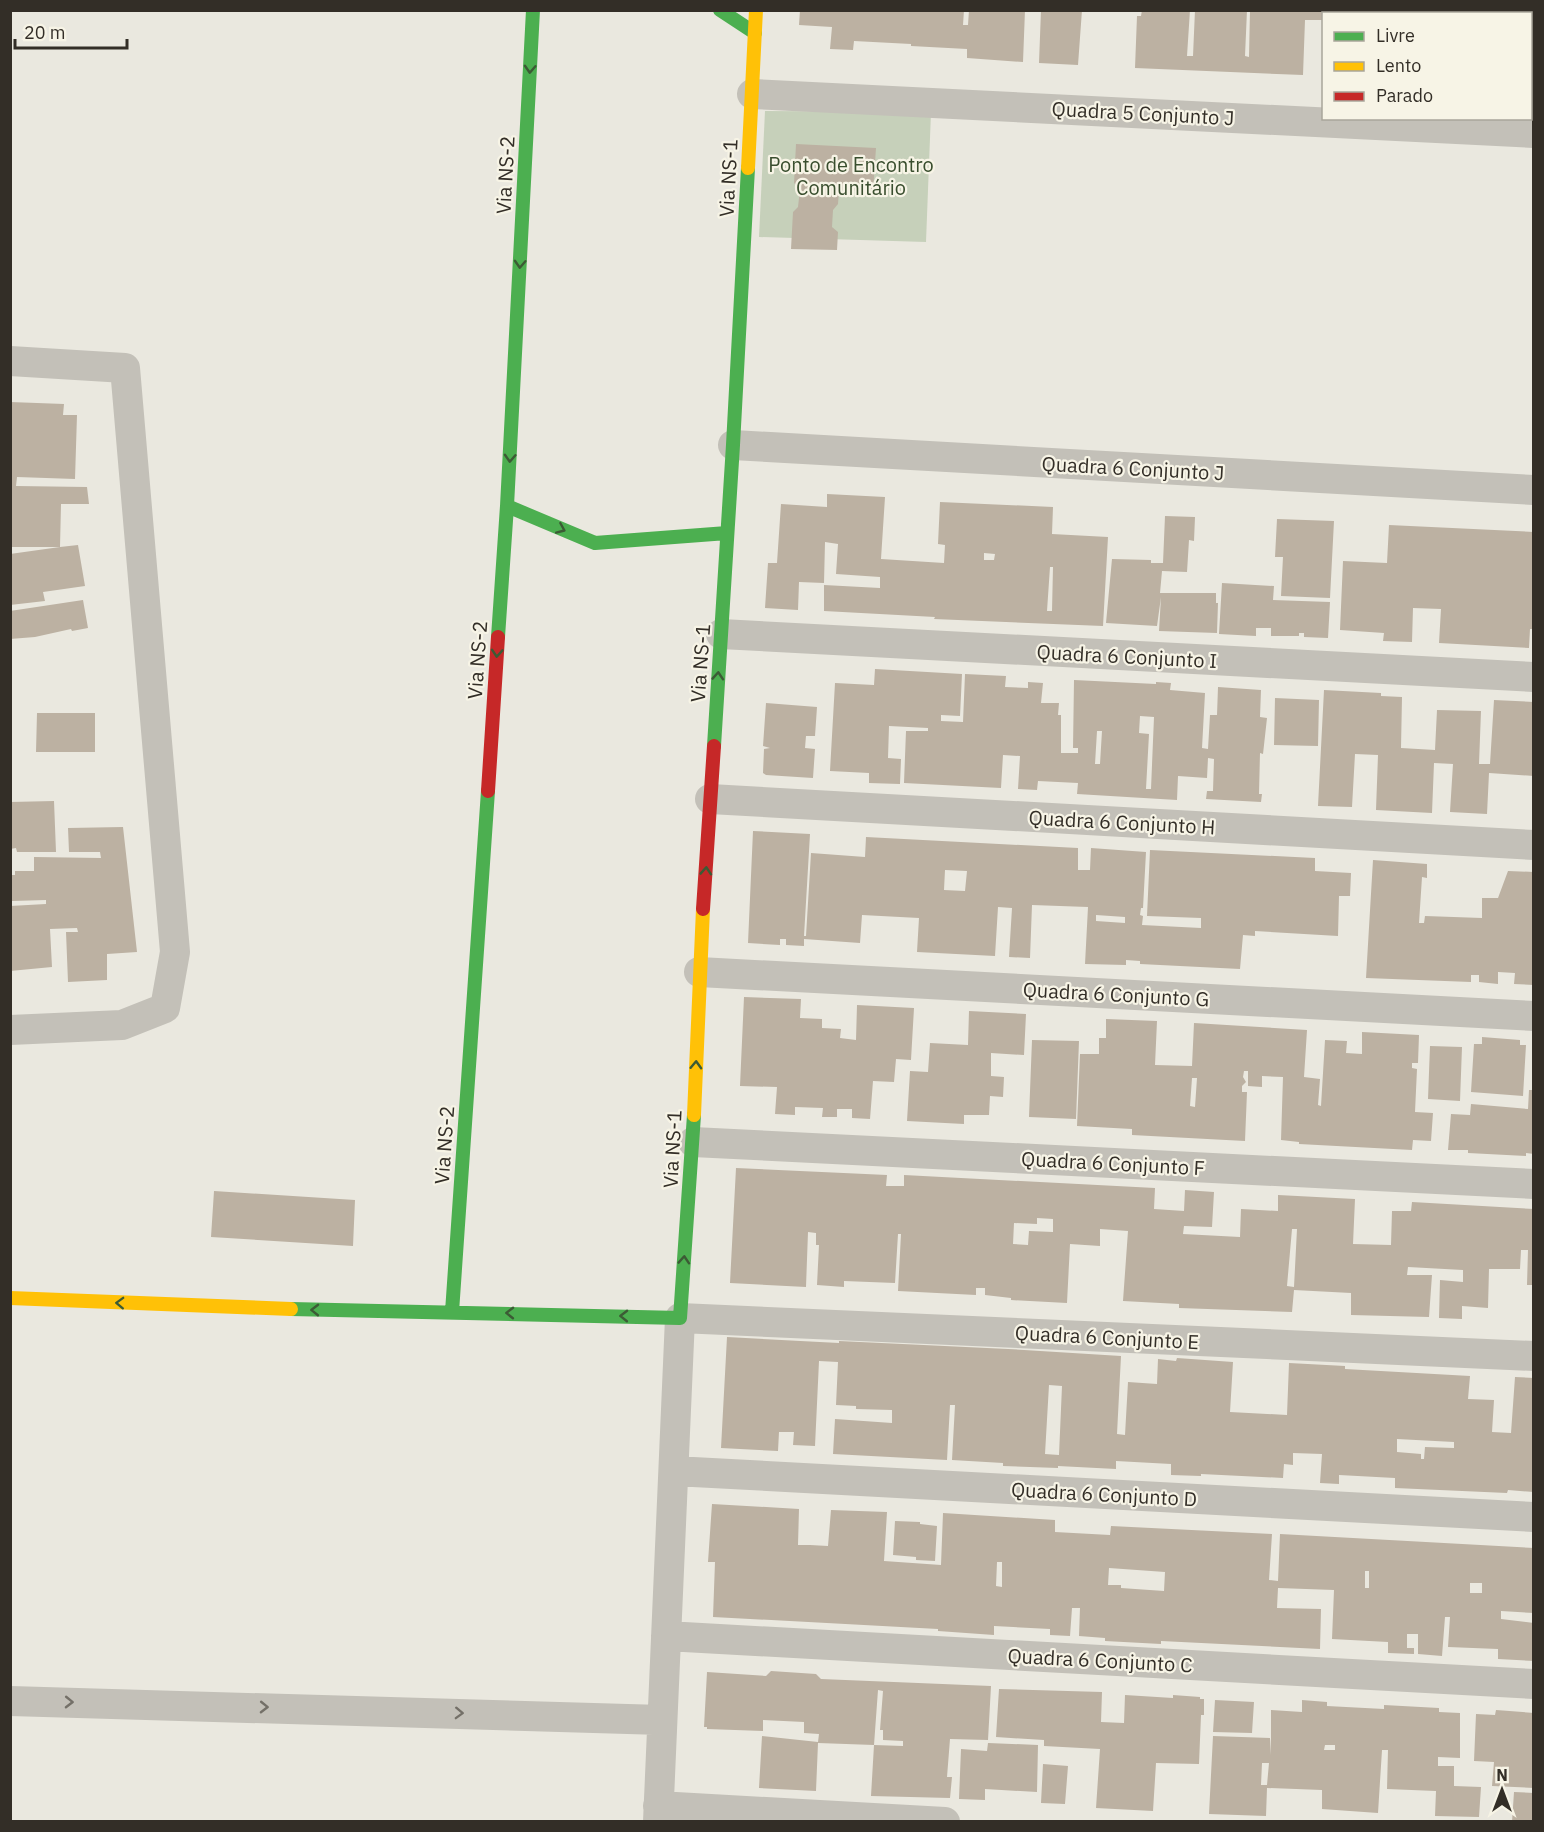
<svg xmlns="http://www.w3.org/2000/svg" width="1544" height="1832" font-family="'IBM Plex Sans',sans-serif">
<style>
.green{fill:#c6d0ba}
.building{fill:#bcb1a2;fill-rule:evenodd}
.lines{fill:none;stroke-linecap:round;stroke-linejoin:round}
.street{stroke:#c3c0b8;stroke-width:30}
.fast{stroke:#4caf50;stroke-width:14}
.slow{stroke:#ffc107;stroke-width:14}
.jam{stroke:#c62828;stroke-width:14}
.oneway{stroke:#3c5b35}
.oneway2{stroke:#747068}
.labels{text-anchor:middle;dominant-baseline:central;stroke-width:4.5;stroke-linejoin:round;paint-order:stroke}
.street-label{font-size:20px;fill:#332e27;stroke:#f7f4e6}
.park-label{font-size:20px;fill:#394e2e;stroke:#f7f4e6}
</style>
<rect width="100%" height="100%" fill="#eae8df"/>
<!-- green -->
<path class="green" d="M765,111l166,1 -5,130 -167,-5z"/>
<!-- building -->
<path class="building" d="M800,10h112v2l52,-2 -1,15h5l1,-15h56l-2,52 -56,-4v-9l-56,-3v-2l-57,-3 -1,9 -23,-1 2,-22 -33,-2z
M1041,10h41l-4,55 -39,-2z
M1142,10h48l-3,46h6l2,-46h52l-2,46 4,1 1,-47h113v4h-39v6h-19l-2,55 -168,-7 2,-52h4z
M1368,10h46v4h-46z
M1419,10h52l-1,4h-51z
M1475,10h57v4h-57z
M1530,33h4v52l-4,-1z
M796,144l80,4 -3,44 -34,-2 -1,14 -5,6 -1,17 6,5 -1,18 -46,-1 2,-37 5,-5 2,-18 -6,-6z
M10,402l54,2 -1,11h14l-2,64 -58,-2 -1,9 71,1 2,17h-28l-1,43 18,-2 7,41 -42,6 2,9 -35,4v-51l50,-7h-50z
M827,494l58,3 -4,62 63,4 1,-18 -7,-1 2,-42 113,5 -1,27 56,3 -5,89 -169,-7 1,-2 -111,-6v-26l56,3v-11l-44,-3 2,-30 -13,-2 -1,41 -25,-1 -1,28 -33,-2 3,-45h9l4,-59 46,3zM984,553l11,1 -1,6h-10zM1050,567h3l-1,44h-5z
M1165,516l30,1 -1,24 -5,-1 -2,32 -25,-1 -2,22h56v10h2l-1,30 -58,-2 2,-34 -4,29 -51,-3 6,-64 39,1v3h12z
M1277,519l57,2 -4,77 -49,-2 2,-39h-8z
M1389,525l145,7v97h-4l-1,19 -90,-5 2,-34 -28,-1 -1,34 -29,-1 1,-8 -44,-3 3,-69 44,2z
M1222,583l52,3 -1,14 57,2 -2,36 -24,-1v-4h-5v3h-28v-8h-15v8l-37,-2z
M83,600l5,28 -16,3 -1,-2 -36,8 -25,2v-28z
M875,669l87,5 -2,42 -19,-1v6l22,1 2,-48 41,2 -1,11 23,1v-6l15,1 -2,20h18l-1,12h3v38h17v-5h-5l1,-68 82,4v-2l15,1 -1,7 35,3 -3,55 6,1 2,-34h7l1,-28 43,3 -1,27 7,1 -4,36 -3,-1 -1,41h3l-1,8 -55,-3 1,-8h6l1,-32 -6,-1 -1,20 -29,-2 -1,24 -100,-6 1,-11 -40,-2 -1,9 -19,-1 2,-33 -17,-1 -2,33 -97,-5 2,-52h22v-3l-39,-2 -1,32 13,1 -1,25 -31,-1v-10l-39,-2 5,-88 39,2zM1140,716l14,1 -3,72h-5l3,-55 -10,-1zM1097,731h5l-2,33h-5z
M1324,690l57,3v3l21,1 -1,51 34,2 2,-40 44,1 -2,53h11l4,-64 40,2v74l-45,-3 -2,41 -37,-2 3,-48 -19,-1 -2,50 -56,-3 2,-55 -23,-1 -3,53 -34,-1z
M1275,698l44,2 -1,46 -44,-1z
M766,703l51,4 -2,29h-9l-1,12 10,1 -2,29 -47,-3 -3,-2 1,-24 6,-1 -7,-2z
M37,713h58v39h-59z
M54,801l2,51h-39l-1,-4 -6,1v-47z
M123,827l14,125 -30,2v26l-39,2 -2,-50h12l-1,-4 -27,1 2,38 -42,4v-65l36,-2v-4l-34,1 -2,-26h5v-4h19v-14l67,1 -1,-6h-31l-1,-24z
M753,831l57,3 -6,102h2l5,-83 54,4 1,-20 212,11v22h12l1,-22 55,4 -3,56h-2l-1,7 3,1 -1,9 59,3v-10l-54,-2 3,-66 165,8v13l36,2 -1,23h-11l-1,40 -83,-5v5l-12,-1 -3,34 -100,-5v-3l-14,-1v5l-41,-1 3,-57 -56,-2 -2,53 -21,-1 3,-49 -14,-1 -3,49 -78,-4 2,-34 -57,-3 -2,28 -56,-4v7l-18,-1v-6h-6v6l-32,-2zM945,870l22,1 -2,20 -21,-1zM1096,915l29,2v6l-29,-2z
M1373,860l54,4v14l-5,-1 -3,46h5l1,-7 57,2v-20h16l10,-27 26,1v113l-20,-1 1,-11 -17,-1v12l-19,-2v-7h-8v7l-105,-4z
M744,997l57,2 -1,19 22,1v9l19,1 -1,9 16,2 1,-35 57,3 -3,52 -15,-1 -2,23 -21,-1 -3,38 -18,-1v-9h-15v8h-15l1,-9 -28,-1v8l-20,-1 2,-27 -37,-1z
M969,1011l57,3 -2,41 -33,-2v23l13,1 -1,20 -13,-1 -1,19h-25v9l-57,-3 3,-50 18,1 2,-29 38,2z
M1106,1019l51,2 -2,44 37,1 2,-43 113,7 -3,47 16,2 -2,26 3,1 4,-66 22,1 -1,12 16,1v-22l57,3 -1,28h-6v5l5,1 -2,43 18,1 -2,28 -18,-1 -1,10 -113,-6v-2l-18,-2 2,-63 -21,-1v11l-14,-1v-15h-4l-1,6 3,5 -4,4v6h5l-2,49 -113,-6v-6l-55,-3 3,-72h19v-16h7zM1192,1078h5l-2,29 -5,-1z
M1482,1037l38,3v5h6l-3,51 -52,-4 3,-48h8z
M1032,1040l47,1 -3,78 -47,-2z
M1430,1046l32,1 -2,54 -32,-2z
M1529,1090h5v64l-8,-1v3l-58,-3v-3h-20l3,-36 19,1 1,-11 57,5z
M736,1168l151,7 -1,11h18v-11l251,13 -1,21 30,2 1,-21 29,2 -2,35 -28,-1 -1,8 57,3 1,-28 37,2v-16l77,4 -2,45 38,1 1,-34h19l1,-9 122,7v76h-7l1,-35h-7l-1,19h-31l-1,39 -26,-2v13l-23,-1 1,-38 23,2v-12l-55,-3 -1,8h25l-3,42 -78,-2v-22l-57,-3 -2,22 -113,-4v-4l-56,-3 5,-70 -28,-2v17l-30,-2 -3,59 -56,-3v-2l-26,-3v-7h-9v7l-78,-4 3,-57h-3l-3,49 -51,-2v6l-27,-2 2,-40h-3v-12l-8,-1 -2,55 -76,-4zM1037,1218l16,1v13l-24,-1 -1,14 -15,-1 1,-21 23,1zM1292,1229h5l-3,58 -7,-1z
M214,1191l141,9 -2,46 -142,-9z
M727,1337l112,6v-2l169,8 113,7 -4,78 8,1 3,-53 29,2 1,-25 18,2 1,-3 56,4 -3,50 57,3 2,-52 56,3v3l125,7 -2,23 26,1 -2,32 19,1 4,-56 19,1v114l-26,-2 -1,3 -112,-5v-10l-56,-3v9l-19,-1 2,-29 -29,-1v12l-9,-1 -1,14 -82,-4v2l-30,-1v-11l-55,-3v8l-58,-3v2l-55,-2v-3l-51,-3 3,-55h-5l-3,55 -114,-6 2,-35 57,4v-13l-36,-1v-3l-20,-1 2,-43 -19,-1 -4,85 -22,-1 1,-13h-15l-1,19 -57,-3zM1049,1385l13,1 -3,69 -14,-1zM1397,1439l57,3v6l-29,-1 -1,12h-3v-5l-24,-2z
M712,1504l87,5 -1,36h12l18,1 3,-36 56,2 -3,49 57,4 2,-52 112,7v12l55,3 1,-9 161,8 -3,46 9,1 2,-47 254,14v65l-33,-2v8l33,4v38l-36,-2v-10l-50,-2 2,-30h-5l-3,39 -24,-2v-20h-11v14h7v6l-26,-1v-11l-56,-3 2,-49 -56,-2 -1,20 44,1 -1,40 -159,-8v3l-56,-3v-3l-26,-2 1,-28h-8l-2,28 -20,-1v-6l-56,-3v9l-56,-4v-2l-225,-12 2,-55h-7zM997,1562h5v25l-6,-1zM1109,1568l56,4 -1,19 -43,-3v-3h-13zM1365,1571h4v17h-4zM1470,1583h12v10h-12z
M895,1521l25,1v2l17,2 -2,35 -19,-1v-3l-23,-2z
M771,1671l45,3 5,5 170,7 -3,54 -38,-1 -3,38h5l-2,21 -79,-2 3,-51 29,1v-5l-20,-1v-10h-3l3,-39 -5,-1 -4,55 -56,-2 -2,48 -57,-3 3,-52 56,6 1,-8 -15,-1v-11l-41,-2v11l-56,-2v-2h-3l3,-55 59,4z
M999,1689l103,3 -1,30 23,1 1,-28 48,3v-3l27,2v2h4v16h-3l-2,49 -43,-1 -3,48 -57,-3 4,-59 -56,-3v-6l-48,-3z
M1215,1700l39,2 -2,31 -39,-1z
M1302,1700l25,2v4l57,3v-4l55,3v4l21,1v45l-22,-1v9h16v20l27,1 -2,30 -44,-1 1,-25 -49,-2 1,-39h-6l-4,63 -56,-4v-19l-55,-2 -1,28 -57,-2 4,-78 57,2 1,17v-45l31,2zM1325,1745h10v5h-11zM1262,1763h7l-2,22h-6z
M1496,1710l38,3v75l-42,-2 2,-24 -20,-1 2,-47 19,1z
M988,1743l50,2 -1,47 -52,-3v11l-26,-1 2,-50 26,2z
M1043,1764l25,2 -3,38 -24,-1z
M1514,1792l20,1v29h-22z"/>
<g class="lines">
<!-- street -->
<path class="street" d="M752,94l782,39
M10,361l115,7 50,584 -10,56 -43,17 -112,5
M733,445l801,45
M721,634l813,43
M710,799l824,46
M699,972l835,44
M693,1142l841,42
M674,1471l860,46
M666,1636l868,48
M10,1701l652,19
M658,1806l287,16
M658,1822l22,-504 854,38"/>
<!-- fast -->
<path class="fast" d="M720,10l35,23
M507,506l88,37 132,-10
M498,637l9,-131 26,-496
M714,746l19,-301 15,-277
M291,1309l389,9 14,-203
M452,1312l36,-521"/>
<!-- slow -->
<path class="slow" d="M748,168l8,-158
M694,1115l9,-206
M10,1298l281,11"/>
<!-- jam -->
<path class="jam" d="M488,791l10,-154
M703,909l11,-163"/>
</g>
<!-- one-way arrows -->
<defs><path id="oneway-chevron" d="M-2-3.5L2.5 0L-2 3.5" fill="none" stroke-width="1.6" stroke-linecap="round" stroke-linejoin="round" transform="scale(1.5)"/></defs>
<g class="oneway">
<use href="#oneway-chevron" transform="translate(530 69) rotate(93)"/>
<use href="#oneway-chevron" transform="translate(520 264) rotate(93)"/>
<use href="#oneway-chevron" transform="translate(510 458) rotate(93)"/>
<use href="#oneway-chevron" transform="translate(561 529) rotate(23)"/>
<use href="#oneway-chevron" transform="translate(497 653) rotate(94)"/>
<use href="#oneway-chevron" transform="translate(718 676) rotate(-86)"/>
<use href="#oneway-chevron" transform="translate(706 871) rotate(-86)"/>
<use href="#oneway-chevron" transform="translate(696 1065) rotate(-88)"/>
<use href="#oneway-chevron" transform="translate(684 1260) rotate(-86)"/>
<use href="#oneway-chevron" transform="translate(120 1303) rotate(-178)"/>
<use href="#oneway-chevron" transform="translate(315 1310) rotate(-179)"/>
<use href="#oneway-chevron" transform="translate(510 1313) rotate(-179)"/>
<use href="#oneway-chevron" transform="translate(624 1316) rotate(-179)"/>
</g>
<g class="oneway2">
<use href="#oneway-chevron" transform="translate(69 1702) rotate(1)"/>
<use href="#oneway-chevron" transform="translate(264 1707) rotate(1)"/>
<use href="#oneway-chevron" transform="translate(459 1713) rotate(2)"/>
</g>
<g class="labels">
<!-- street labels -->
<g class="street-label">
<text transform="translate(1143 113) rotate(3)">Quadra 5 Conjunto J</text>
<text transform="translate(505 175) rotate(-87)">Via NS-2</text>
<text transform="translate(728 178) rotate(-87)">Via NS-1</text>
<text transform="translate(1133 468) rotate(3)">Quadra 6 Conjunto J</text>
<text transform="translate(1127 656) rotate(3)">Quadra 6 Conjunto I</text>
<text transform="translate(477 660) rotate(-86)">Via NS-2</text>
<text transform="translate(700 663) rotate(-86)">Via NS-1</text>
<text transform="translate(1122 822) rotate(3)">Quadra 6 Conjunto H</text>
<text transform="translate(1116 994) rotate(3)">Quadra 6 Conjunto G</text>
<text transform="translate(444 1145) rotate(-86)">Via NS-2</text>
<text transform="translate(672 1149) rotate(-87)">Via NS-1</text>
<text transform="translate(1113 1163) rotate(3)">Quadra 6 Conjunto F</text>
<text transform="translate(1107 1337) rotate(3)">Quadra 6 Conjunto E</text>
<text transform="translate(1104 1494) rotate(3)">Quadra 6 Conjunto D</text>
<text transform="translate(1100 1660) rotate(3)">Quadra 6 Conjunto C</text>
</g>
<!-- park labels -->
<g class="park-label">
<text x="851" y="164">Ponto de Encontro<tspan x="851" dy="23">Comunitário</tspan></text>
</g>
</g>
<!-- border -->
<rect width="1544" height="1832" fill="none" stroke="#332e27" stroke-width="24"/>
<!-- legend -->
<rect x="1322" y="12" width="210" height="108" fill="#f7f4e6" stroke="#a9a59a" stroke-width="1.5"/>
<rect x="1334" y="32" width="30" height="9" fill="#4caf50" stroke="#a9a59a" stroke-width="1.5"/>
<text x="1376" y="42" font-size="18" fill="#332e27">Livre</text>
<rect x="1334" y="62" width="30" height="9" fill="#ffc107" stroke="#a9a59a" stroke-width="1.5"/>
<text x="1376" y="72" font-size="18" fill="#332e27">Lento</text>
<rect x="1334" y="92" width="30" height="9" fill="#c62828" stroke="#a9a59a" stroke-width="1.5"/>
<text x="1376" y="102" font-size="18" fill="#332e27">Parado</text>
<!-- north arrow -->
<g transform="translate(1502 1790)" stroke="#f7f4e6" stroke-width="4.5" paint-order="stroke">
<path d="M0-4.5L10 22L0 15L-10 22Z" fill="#332e27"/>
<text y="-9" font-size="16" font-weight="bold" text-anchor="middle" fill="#332e27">N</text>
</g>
<!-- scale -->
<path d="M15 39v9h112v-9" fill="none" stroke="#332e27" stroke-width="3"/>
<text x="24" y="39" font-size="18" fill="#332e27" stroke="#f7f4e6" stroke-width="4.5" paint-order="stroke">20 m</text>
</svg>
